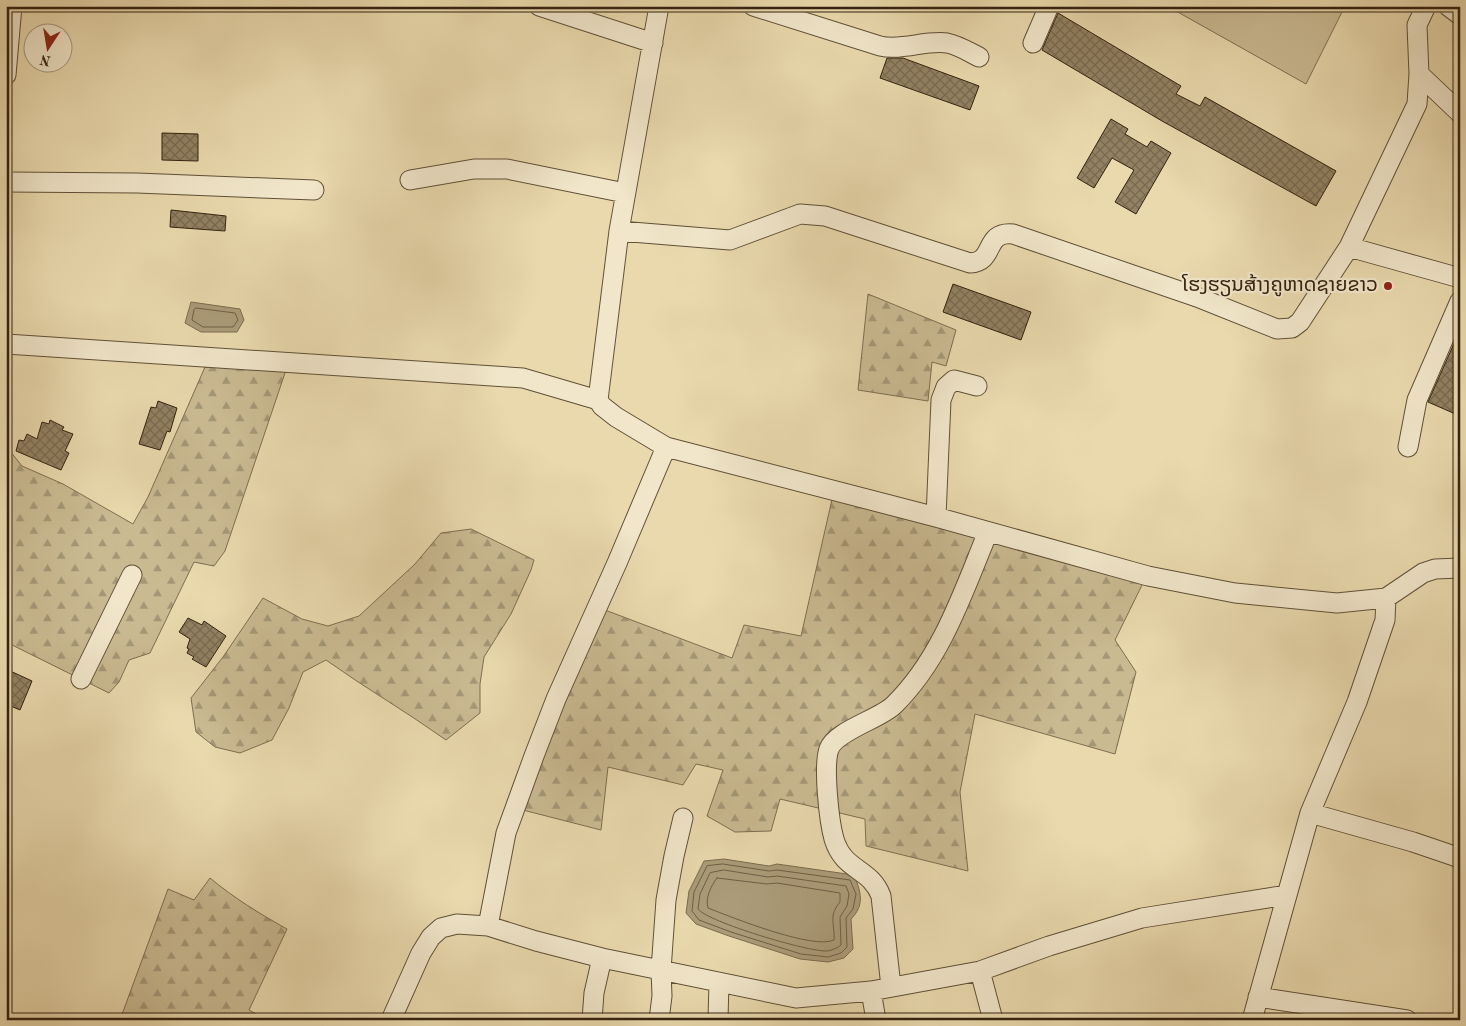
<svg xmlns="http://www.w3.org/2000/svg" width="1466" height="1026" font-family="'Old Standard TT','Noto Sans Lao',serif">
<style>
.forest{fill:url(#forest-firs);stroke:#7e6e51}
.pitch{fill:#caba92;stroke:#7e6e51}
.water{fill:#ab9b78;stroke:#7b6b4e}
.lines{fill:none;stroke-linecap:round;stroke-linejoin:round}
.shore{stroke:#6f5e44;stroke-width:1}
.building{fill:url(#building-cross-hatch);stroke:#332210}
.minor-casing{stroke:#605037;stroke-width:21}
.minor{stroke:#f1e6ca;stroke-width:19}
.poi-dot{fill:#8f2418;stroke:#f1e6ca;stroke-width:2}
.labels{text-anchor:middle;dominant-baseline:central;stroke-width:4.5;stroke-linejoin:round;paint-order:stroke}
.poi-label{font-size:20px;fill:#332210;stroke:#f1e6ca;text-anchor:end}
</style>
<defs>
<pattern id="forest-firs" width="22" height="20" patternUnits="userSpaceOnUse" patternTransform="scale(1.25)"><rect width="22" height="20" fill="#caba92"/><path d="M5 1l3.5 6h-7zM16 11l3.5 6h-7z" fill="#a59776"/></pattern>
<pattern id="building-cross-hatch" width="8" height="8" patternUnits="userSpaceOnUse" patternTransform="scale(1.25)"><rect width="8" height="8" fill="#928162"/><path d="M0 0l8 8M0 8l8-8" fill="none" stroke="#78694f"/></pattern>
</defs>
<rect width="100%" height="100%" fill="#e9d9ad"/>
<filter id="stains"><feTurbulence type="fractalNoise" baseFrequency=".004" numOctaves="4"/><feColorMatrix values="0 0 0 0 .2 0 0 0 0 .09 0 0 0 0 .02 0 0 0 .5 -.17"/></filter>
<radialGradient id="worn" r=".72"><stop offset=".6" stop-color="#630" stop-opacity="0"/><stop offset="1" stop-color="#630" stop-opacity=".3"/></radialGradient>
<!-- forest -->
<path class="forest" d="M868,294l88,36 -10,36 -14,-4 -4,39 -70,-11z
M205,367l81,3 -61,181 -11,15 -20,-4 -44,91 -21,7 -10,22 -10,11 -103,-51v-196l16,20 41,18 70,40 15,-27z
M833,495l311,86 -29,59 21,32 -21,82 -140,-40 -15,78 8,79 -102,-25 -1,-27 -85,-20 -9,32 -36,1 -28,-16 16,-46 -27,-6 -13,21 -75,-18 -7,63 -86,-22 82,-201 135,51 12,-33 57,11z
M471,529l63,31 -3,10 -20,44 -27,43 -4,27v29l-34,27c-39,-28 -81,-52 -120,-80l-23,12 -14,36 -17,32 -32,13 -25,-6 -19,-15 -5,-34 32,-41 40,-59 39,21 26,7 31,-10 56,-52 26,-31z
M210,878c24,20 50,36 77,51l-38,81 18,10h-147l48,-131 26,11z"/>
<!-- pitch -->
<path class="pitch" d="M1167,6h178l-39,78z"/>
<!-- water -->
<path class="water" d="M191,302l49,7 4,11 -7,12h-36l-16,-9z
M724,859l45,7 8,-2 77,11c7,17 11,30 -3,44l2,30 -9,9 -16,4 -28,-3 -71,-23 -33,-12 -10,-11 3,-22 15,-30z"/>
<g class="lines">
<!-- shore -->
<path class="shore" d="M196,308l39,5 3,7 -5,7h-30l-11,-7 2,-10z
M723,864l46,7 8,-1 73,10 6,14 -3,15 -7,9 1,29 -6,6 -13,4 -27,-3 -70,-22 -32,-12 -7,-9 2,-19 13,-26z
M724,870l44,7 9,-1 69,10 3,8 -2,12 -7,11 1,28c-3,3 -9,5 -14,6 -19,1 -119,-29 -129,-42l2,-15 10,-21z
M717,878l50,6 10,-1 63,10v9c-12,14 -5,22 -6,38 -21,10 -103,-23 -126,-32 -3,-10 3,-22 9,-30z"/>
</g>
<!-- building -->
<path class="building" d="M1058,13l123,73 -5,8 24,12 5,-9 131,74 -20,35 -154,-85 -120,-71z
M887,58h16l76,28 -9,24 -90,-32z
M1111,119l17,10 -3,5 22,13 4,-6 20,12 -35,61 -21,-12 19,-32 -22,-12 -18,30 -17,-10z
M162,133l36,1v27l-36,-1z
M171,210l55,6 -1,15 -55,-4z
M953,284l78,28 -10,28 -78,-28z
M1460,330v86l-32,-14z
M158,401l19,7 -7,24 -3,-1 -7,19 -21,-6 12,-37 5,1z
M50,420l14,7 -2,3 11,4 -8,17 4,2 -8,17 -45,-19 3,-11 5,1 3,-7 10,5 5,-17 7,2z
M188,618l14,7 2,-4 22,15 -20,31 -14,-8 2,-2 -7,-4 2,-4 -2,-1 3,-9 -11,-7z
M6,669l26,12 -12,29 -14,-6z"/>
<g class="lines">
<defs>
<path id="minor" d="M539,6l114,37
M753,6l127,40c22,5 45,-6 67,-3 11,2 22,9 32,14
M1448,6l12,9
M1033,43l16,-37
M1419,74l41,39
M6,75l6,-69
M410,180l64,-11h33l118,24
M6,182l131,1 177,7
M619,231l111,9 70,-26 25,2 145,47c26,-1 13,-32 43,-29l184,63 80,32 15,-1 8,-6 49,-75 68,-143 2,-30 -2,-49 9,-19
M1349,247l111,31
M6,344l517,34 75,22 4,6 14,11 50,30 270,70 212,59 87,17 102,10 49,-5 37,-25 12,-4 25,-1
M598,400l21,-169 40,-225
M1408,447l9,-47 43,-99
M936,517l5,-117 5,-13 8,-7 23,6
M81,679l51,-104
M1310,813l103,29 47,16
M488,926l18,-93 28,-77 22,-57 61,-136 49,-116
M980,971l13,49
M891,987l-10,-91c-11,-29 -37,-24 -47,-57 -5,-18 -11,-73 -5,-90 6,-18 51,-30 65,-44 48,-47 69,-113 94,-173
M871,991l5,29
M1258,997l149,23
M391,1020l30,-67 10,-16 10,-9 16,-4 31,2 48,15 66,17 194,40 75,-7 109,-20 69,-25 93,-28 145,-23
M592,1020l2,-27 8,-35
M659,1020l3,-24 -1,-26 5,-70 8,-44 9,-38
M718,1020l1,-38
M1252,1020l58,-207 47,-111 28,-82 1,-22"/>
</defs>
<!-- minor casing -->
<use href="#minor" class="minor-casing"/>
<!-- minor -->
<use href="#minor" class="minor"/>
</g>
<!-- markers -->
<circle class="poi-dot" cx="1388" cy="286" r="5"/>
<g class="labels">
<!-- poi labels -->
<g class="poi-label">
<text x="1378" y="286">ໂຮງຮຽນສ້າງຄູຫາດຊາຍຂາວ</text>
</g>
</g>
<!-- margin -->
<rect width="1466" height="1026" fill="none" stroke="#e9d9ad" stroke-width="25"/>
<rect x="8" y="8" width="1451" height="1011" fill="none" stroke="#332210" stroke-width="2.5"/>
<rect x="12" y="12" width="1441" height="1001" fill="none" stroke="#332210"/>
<!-- north arrow -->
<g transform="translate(48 48) rotate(192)"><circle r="24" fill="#f1e6ca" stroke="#a59880"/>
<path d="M0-4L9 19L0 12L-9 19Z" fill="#8f2418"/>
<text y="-8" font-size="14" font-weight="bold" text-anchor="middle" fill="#332210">N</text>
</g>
<rect width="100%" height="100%" filter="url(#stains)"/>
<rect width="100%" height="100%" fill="url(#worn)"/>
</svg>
